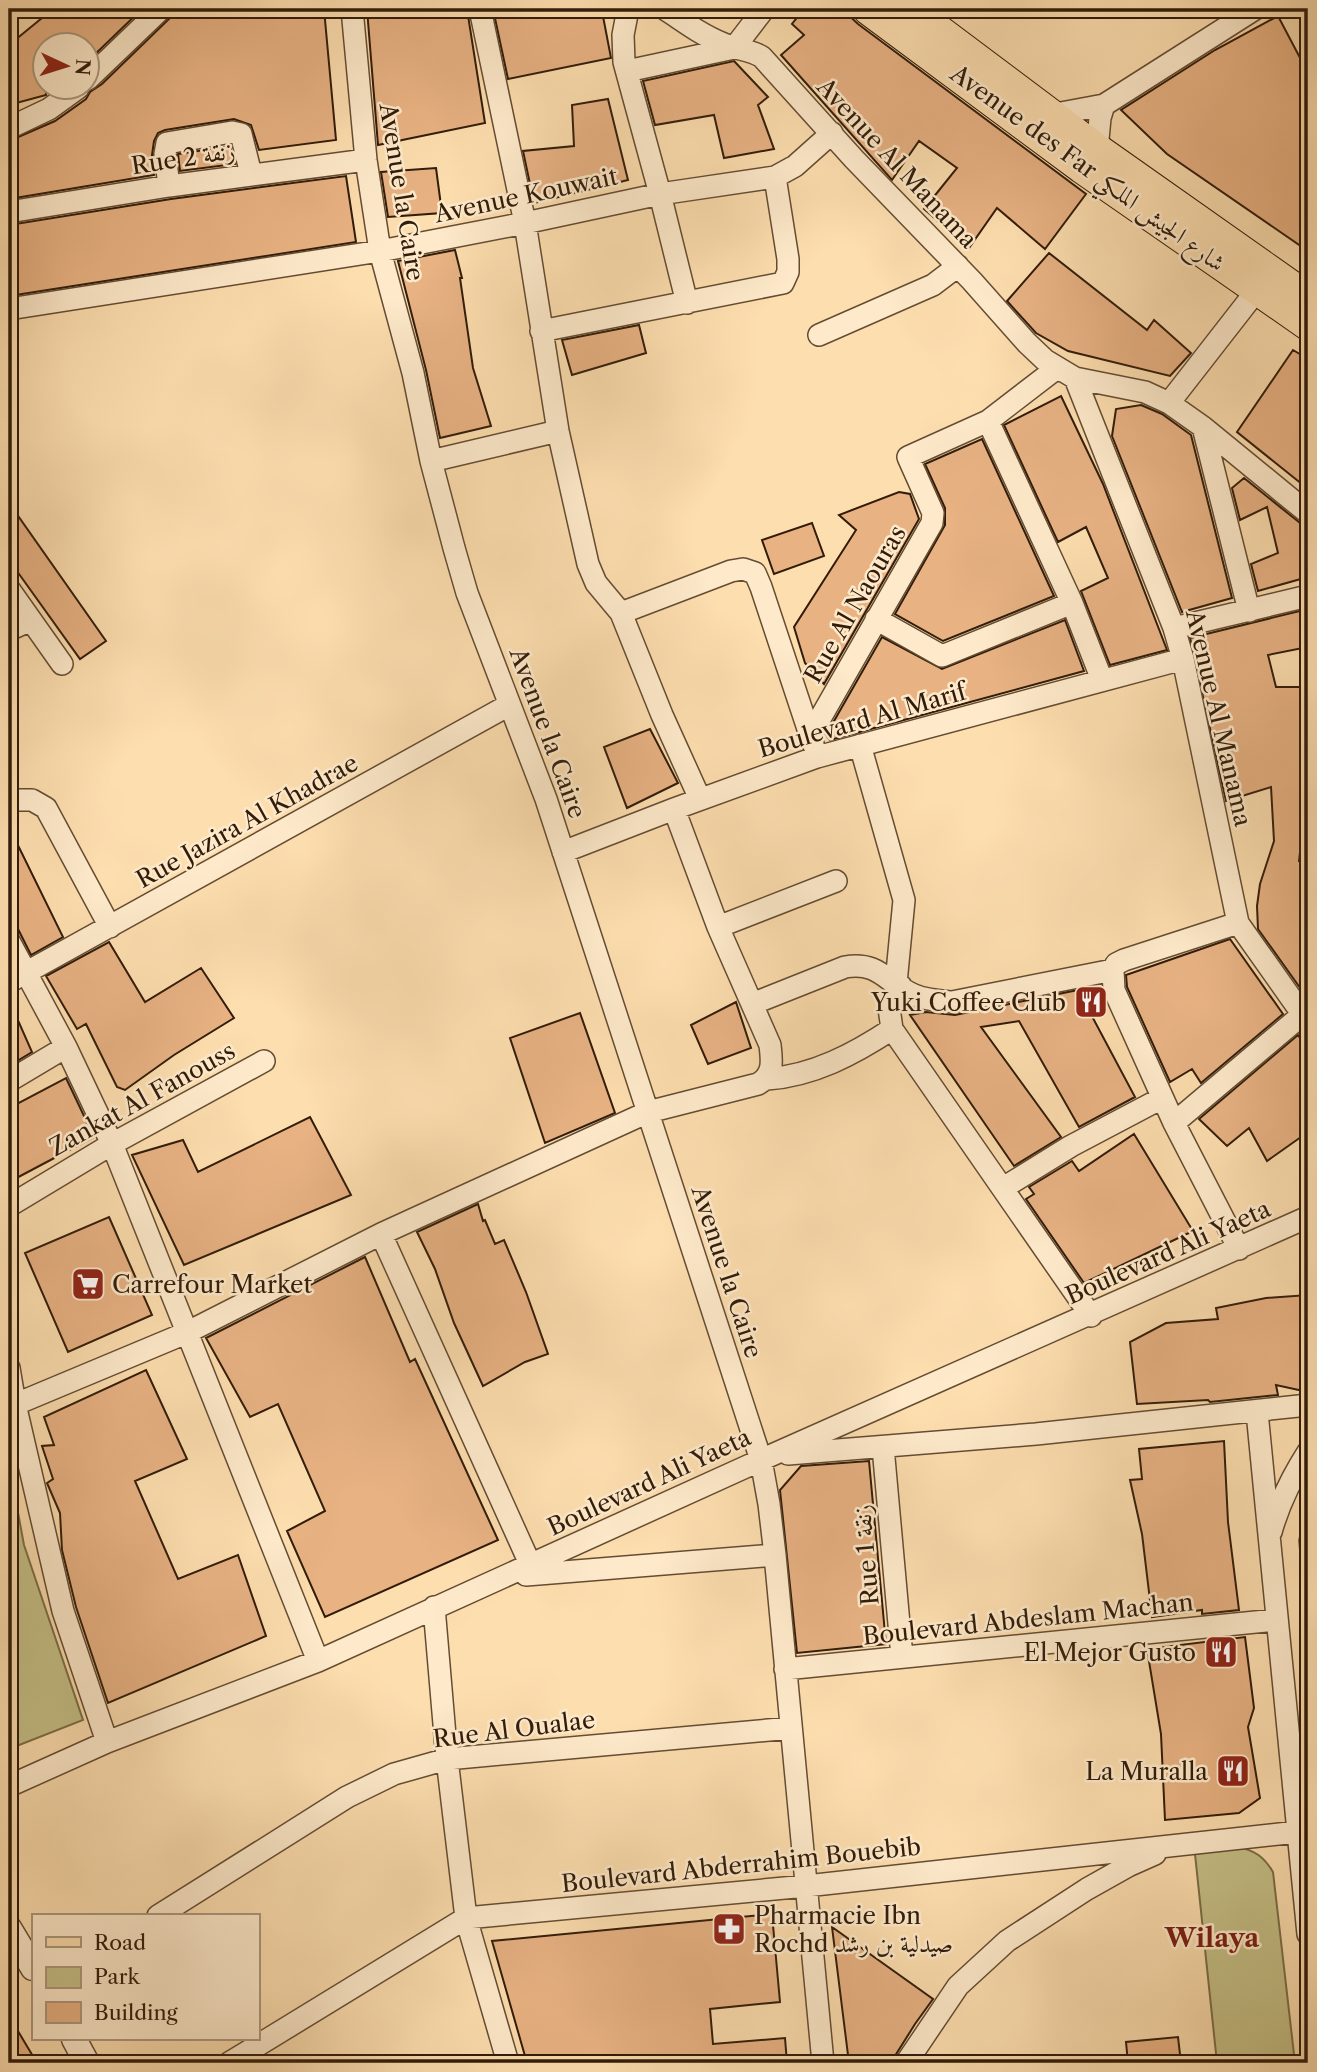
<svg xmlns="http://www.w3.org/2000/svg" width="1317" height="2072" font-family="'Libre Caslon Text',Amiri,serif">
<style>
.green{fill:#c5c087;stroke:#7b6e48;stroke-width:2}
.building{fill:#e8b283;stroke:#311c0a;stroke-width:2}
.lines{fill:none;stroke-linecap:round;stroke-linejoin:round}
.minor-casing{stroke:#644c33;stroke-width:24}
.tertiary-casing{stroke:#644c33;stroke-width:27}
.primary-casing{stroke:#311c0a;stroke-width:34}
.minor{stroke:#feeacb;stroke-width:21}
.tertiary{stroke:#feeacb;stroke-width:24}
.primary{stroke:#fddeaf;stroke-width:32}
.labels{text-anchor:middle;dominant-baseline:central;stroke-width:5;stroke-linejoin:round;paint-order:stroke}
.street-label{font-size:24px;fill:#311c0a;stroke:#feeacb}
.poi-label{font-size:24px;fill:#311c0a;stroke:#feeacb;text-anchor:end}
.neighbourhood-label{font-size:26px;font-weight:bold;fill:#7a1f14;stroke:#feeacb}
</style>
<rect width="100%" height="100%" fill="#fddeaf"/>
<filter id="stains"><feTurbulence type="fractalNoise" baseFrequency=".00286" numOctaves="4"/><feColorMatrix values="0 0 0 0 .2 0 0 0 0 .09 0 0 0 0 .02 0 0 0 .5 -.17"/></filter>
<radialGradient id="worn" r=".72"><stop offset=".6" stop-color="#630" stop-opacity="0"/><stop offset="1" stop-color="#630" stop-opacity=".3"/></radialGradient>
<!-- green -->
<path class="green" d="M9,1464l15,81 59,175 -74,29z
M1308,1509v119l-9,-88z
M1237,1847c18,3 27,10 36,25l22,191h-78l-22,-209z"/>
<!-- building -->
<path class="building" d="M53,9h89l-54,52v-15h-42v49l-37,10v-60z
M174,9h150l12,131 -77,10 -8,-25 -17,-6 -69,11 -7,3 -4,8 -2,14 2,20 -145,24v-58l46,-20 31,-22 4,-7 12,-8 68,-66z
M367,9h100l18,114 -107,22z
M493,9h78l1,8 30,-6 9,47 -103,21z
M804,9h38l16,15 228,170 -41,55 -48,-41 -28,40 -45,-39 33,-41 -38,-27 -27,39 -111,-125 23,-20 -12,-11z
M1278,16l30,57v178l-141,-97 -46,-44 94,-60z
M734,61l34,36 -10,8 16,44 -50,9 -10,-43 -59,10 -12,-44z
M608,99l20,81 -94,23 -11,-52 51,-5 -2,-41z
M230,146l5,18 -55,7 -2,-17z
M436,168l6,45 -54,4 -7,-45z
M346,176l10,66 -347,54v-71l162,-26z
M455,250l7,28h-2l13,90 18,58 -51,12 -14,-68 -28,-109z
M1049,253l98,77 7,-10 37,33 -21,23 -102,-25 -32,-18 -29,-32z
M639,325l7,28 -74,22 -10,-35z
M1293,350l15,9v130l-71,-57z
M1061,396l42,88 64,166 -57,15 -29,-74 27,-13 -22,-51 -28,15 -54,-117z
M1141,405l21,9 29,21 41,163 -50,14 -70,-176 4,-27z
M982,439l72,157 -111,45 -48,-27 50,-89v-17l-20,-44z
M1244,478l56,45 8,4v50l-50,14 -7,-27 27,-11 -11,-46 -27,13 -8,-32z
M899,492l11,2 9,25 -95,165 -19,-21 -11,-36 62,-97 -17,-15z
M9,503l97,138 -26,18 -71,-99z
M812,523l12,33 -50,18 -12,-34z
M1308,609v38l-40,8 8,32h32v143l-7,14 -2,17 9,1v137l-50,-70 -1,-23 3,-22 14,-43 -3,-54 -45,14 -36,-163z
M1065,620l19,51 -254,69 -4,-5 56,-98 60,32z
M650,729l28,54 -51,25 -23,-61z
M9,827l54,110 -32,18 -22,-44z
M1230,939l53,75 -82,69 -9,-14 -22,13 -43,-95 -1,-12z
M109,942l36,60 56,-34 33,50 -60,37 -49,35 -8,-3 -31,-63 -9,5 -31,-53z
M1078,990l57,107 -56,30 -60,-106 -38,6 80,110 -47,29 -104,-151 16,-3 29,3z
M9,1000l23,52 -23,14z
M736,1002l15,46 -43,16 -17,-39z
M580,1013l35,100 -70,30 -35,-105z
M1298,1035l10,14v83l-41,29 -18,-33 -22,18 -28,-27z
M66,1078l28,59 -85,45v-74z
M310,1117l41,78 -167,70 -52,-110 51,-15 15,32z
M1134,1134l59,97 -109,52 -58,-84 8,-5 -5,-7 43,-26 7,10z
M478,1204l5,17 2,-1 10,24 9,-4 22,52 22,62 -23,8 -42,24 -29,-63 -19,-54 -18,-37z
M109,1217l43,98 -84,37 -43,-99z
M365,1257l45,105 5,-3 83,181 -173,77 -38,-86 38,-20 -47,-107 -28,13 -44,-79z
M1308,1295v97l-32,-7 2,10 -68,7 -2,-2 -71,4 -7,-62 36,-19 52,-4 -2,-11 50,-10z
M146,1370l41,89 -52,22 43,98 60,-24 28,81 -158,67 -32,-96 -14,-57 -2,-37 -13,-30 6,-4 -11,-33 12,-1 -10,-28z
M1224,1441l4,81 11,88 -37,4v-4l-50,7 -10,-83 -12,-54 12,-1 -3,-30z
M869,1461l17,183 -89,9 -17,-163 21,-24z
M1245,1637l9,71 -6,19 12,71 -21,15 -74,7 -4,-86 -14,-85z
M772,1914l8,88 -70,7 3,35 72,-6 2,25h-260l-35,-122z
M832,1927l101,72 -18,25 -20,32 -2,7h-44z
M9,2016l28,47h-28z
M1178,2037l3,26h-53l-2,-21z"/>
<g class="lines">
<defs>
<path id="minor" d="M352,9l14,151 14,91 33,122 18,88 23,87 13,45 79,206 215,661 8,44 6,51 48,508
M480,9l45,214 33,208 30,133 8,19 25,30 41,102 38,84
M628,9l-5,26 1,27 36,132 27,109
M665,9c19,13 38,27 59,35 13,6 26,5 38,13l92,102 118,122 55,62 18,17 30,18 70,14 24,11 34,24 105,86
M627,71l107,-23 30,-39
M88,79l73,-70
M1050,115l54,-10 151,-96
M9,128l40,-19 29,-21
M1097,150l3,-32 4,-13
M169,186l-4,-32 2,-11 65,-11 9,2 10,40
M9,212l160,-26 197,-26
M9,309l371,-58 145,-28 135,-29 115,-17 20,-11 37,-33
M541,331l242,-48 5,-11v-13l-13,-82
M819,335l114,-50 25,-19
M1075,378l99,250 9,31 55,264 70,99
M1169,403l88,-113
M988,421l84,182 30,77
M1203,427l46,184
M431,461l127,-30
M9,589l53,75
M621,613l110,-42 12,-2 12,4 6,14 52,157
M876,619l66,37 130,-53
M1174,628l134,-32
M9,630l22,-10
M810,736l122,-213 1,-10 -25,-56 80,-36 69,-53
M860,745l44,155 -8,83
M9,800h23l14,8 64,119
M563,852l111,-43 143,-52 366,-98
M1238,923l-114,37 -8,4 -3,6 1,20 60,133 65,126
M718,927l118,-46
M9,941l57,106 46,97 206,517
M9,982l500,-277
M901,986l-12,22 3,21 199,287
M752,1004l93,-37c35,-6 41,16 69,28 12,5 26,6 38,7l161,-32
M767,1079c46,-3 87,-25 125,-50
M9,1081l57,-34
M1174,1123l128,-108
M1003,1188l68,-42 91,-48
M9,1206l103,-62 152,-83
M381,1234l150,332
M9,1368l6,36 48,207 44,131
M9,1407l177,-74 195,-99 267,-122 110,-28c16,-9 14,-23 12,-39l-52,-118 -44,-118
M1257,1412l51,522
M883,1447l19,210
M788,1454l248,-20 272,-29
M1271,1532c8,-29 21,-55 37,-80
M526,1575l249,-20
M434,1607l13,152 19,159 42,145
M785,1669l491,-49
M9,1786l98,-44 211,-81 454,-206 536,-238
M158,1916l189,-119 47,-23 53,-15 344,-31
M229,2063l237,-145 340,-32 491,-54 2,-19 9,-16
M906,2063l52,-77 49,-45 80,-52 41,-23 27,-12"/>
<path id="tertiary" d="M9,1928l24,40
M74,2039l13,24"/>
<path id="primary" d="M869,9l213,158 226,157
M909,9l188,141 210,148"/>
</defs>
<!-- minor casing -->
<use href="#minor" class="minor-casing"/>
<!-- tertiary casing -->
<use href="#tertiary" class="tertiary-casing"/>
<!-- primary casing -->
<use href="#primary" class="primary-casing"/>
<!-- minor -->
<use href="#minor" class="minor"/>
<!-- tertiary -->
<use href="#tertiary" class="tertiary"/>
<!-- primary -->
<use href="#primary" class="primary"/>
</g>
<!-- icons -->
<defs>
<symbol id="restaurant-square" viewBox="-11 -11 22 22"><rect x="-9" y="-9" width="18" height="18" rx="4" fill="#8f2418" stroke="#feeacb"/><path d="M-5-6h1v4h1v-4h1v4h1v-4h1v5L-1.5 .5V6h-2V.5L-5-1ZM5-6V6H3V1.5H1.5Q1.5-4 5-6Z" fill="#fff"/></symbol>
<symbol id="supermarket-square" viewBox="-11 -11 22 22"><rect x="-9" y="-9" width="18" height="18" rx="4" fill="#8f2418" stroke="#feeacb"/><path d="M-6-5.5h2.5l.6 2H6L4.5 2H-2.5L-4.4-4H-6ZM-1.5 3.2a1.3 1.3 0 1 0 .1 0ZM3 3.2a1.3 1.3 0 1 0 .1 0Z" fill="#fff"/></symbol>
<symbol id="pharmacy-square" viewBox="-11 -11 22 22"><rect x="-9" y="-9" width="18" height="18" rx="4" fill="#8f2418" stroke="#feeacb"/><path d="M-2-6h4v4h4v4h-4v4h-4v-4h-4v-4h4Z" fill="#fff"/></symbol>
</defs>
<g fill-rule="evenodd">
<use href="#restaurant-square" x="1072" y="983" width="38" height="38"/>
<use href="#supermarket-square" x="69" y="1265" width="38" height="38"/>
<use href="#restaurant-square" x="1202" y="1633" width="38" height="38"/>
<use href="#restaurant-square" x="1214" y="1752" width="38" height="38"/>
<use href="#pharmacy-square" x="710" y="1910" width="38" height="38"/>
</g>
<g class="labels">
<!-- street labels -->
<g class="street-label">
<text transform="translate(183 158) rotate(-9)">Rue 2 زنقة</text>
<text transform="translate(897 163) rotate(47)">Avenue Al Manama</text>
<text transform="translate(1088 168) rotate(36)">Avenue des Far شارع الجيش الملكي</text>
<text transform="translate(402 192) rotate(81)">Avenue la Caire</text>
<text transform="translate(526 195) rotate(-12)">Avenue Kouwait</text>
<text transform="translate(855 604) rotate(-60)">Rue Al Naouras</text>
<text transform="translate(1219 718) rotate(77)">Avenue Al Manama</text>
<text transform="translate(862 720) rotate(-16)">Boulevard Al Marif</text>
<text transform="translate(548 733) rotate(70)">Avenue la Caire</text>
<text transform="translate(247 821) rotate(-29)">Rue Jazira Al Khadrae</text>
<text transform="translate(142 1099) rotate(-29)">Zankat Al Fanouss</text>
<text transform="translate(1168 1252) rotate(-24)">Boulevard Ali Yaeta</text>
<text transform="translate(727 1272) rotate(72)">Avenue la Caire</text>
<text transform="translate(649 1482) rotate(-25)">Boulevard Ali Yaeta</text>
<text transform="translate(866 1555) rotate(-95)">Rue 1 زنقة</text>
<text transform="translate(1028 1619) rotate(-6)">Boulevard Abdeslam Machan</text>
<text transform="translate(514 1729) rotate(-7)">Rue Al Oualae</text>
<text transform="translate(741 1865) rotate(-6)">Boulevard Abderrahim Bouebib</text>
</g>
<!-- poi labels -->
<g class="poi-label">
<text x="1066" y="1002">Yuki Coffee Club</text>
<text x="112" y="1284" text-anchor="start">Carrefour Market</text>
<text x="1196" y="1652">El Mejor Gusto</text>
<text x="1208" y="1771">La Muralla</text>
<text x="754" y="1915" text-anchor="start">Pharmacie Ibn<tspan x="754" dy="28">Rochd صيدلية بن رشد</tspan></text>
</g>
<!-- neighbourhood labels -->
<g class="neighbourhood-label">
<text x="1212" y="1938">Wilaya</text>
</g>
</g>
<!-- margin -->
<rect width="1317" height="2072" fill="none" stroke="#fddeaf" stroke-width="35"/>
<rect x="10" y="10" width="1296" height="2051" fill="none" stroke="#311c0a" stroke-width="3.5"/>
<rect x="18" y="18" width="1282" height="2037" fill="none" stroke="#311c0a" stroke-width="2"/>
<!-- legend -->
<rect x="32" y="1914" width="228" height="126" fill="#feeacb" stroke="#ac987e" stroke-width="2"/>
<rect x="46" y="1937" width="35" height="10" fill="#fddeaf" stroke="#ac987e" stroke-width="2"/>
<text x="94" y="1950" font-size="21" fill="#311c0a">Road</text>
<rect x="46" y="1967" width="35" height="21" fill="#c5c087" stroke="#ac987e" stroke-width="2"/>
<text x="94" y="1984" font-size="21" fill="#311c0a">Park</text>
<rect x="46" y="2002" width="35" height="21" fill="#e8b283" stroke="#ac987e" stroke-width="2"/>
<text x="94" y="2020" font-size="21" fill="#311c0a">Building</text>
<!-- north arrow -->
<g transform="translate(66 66) rotate(94)"><circle r="33" fill="#feeacb" stroke="#ac987e" stroke-width="2"/>
<path d="M0-5L12 26L0 18L-12 26Z" fill="#8f2418"/>
<text y="-10" font-size="19" font-weight="bold" text-anchor="middle" fill="#311c0a">N</text>
</g>
<rect width="100%" height="100%" filter="url(#stains)"/>
<rect width="100%" height="100%" fill="url(#worn)"/>
</svg>
